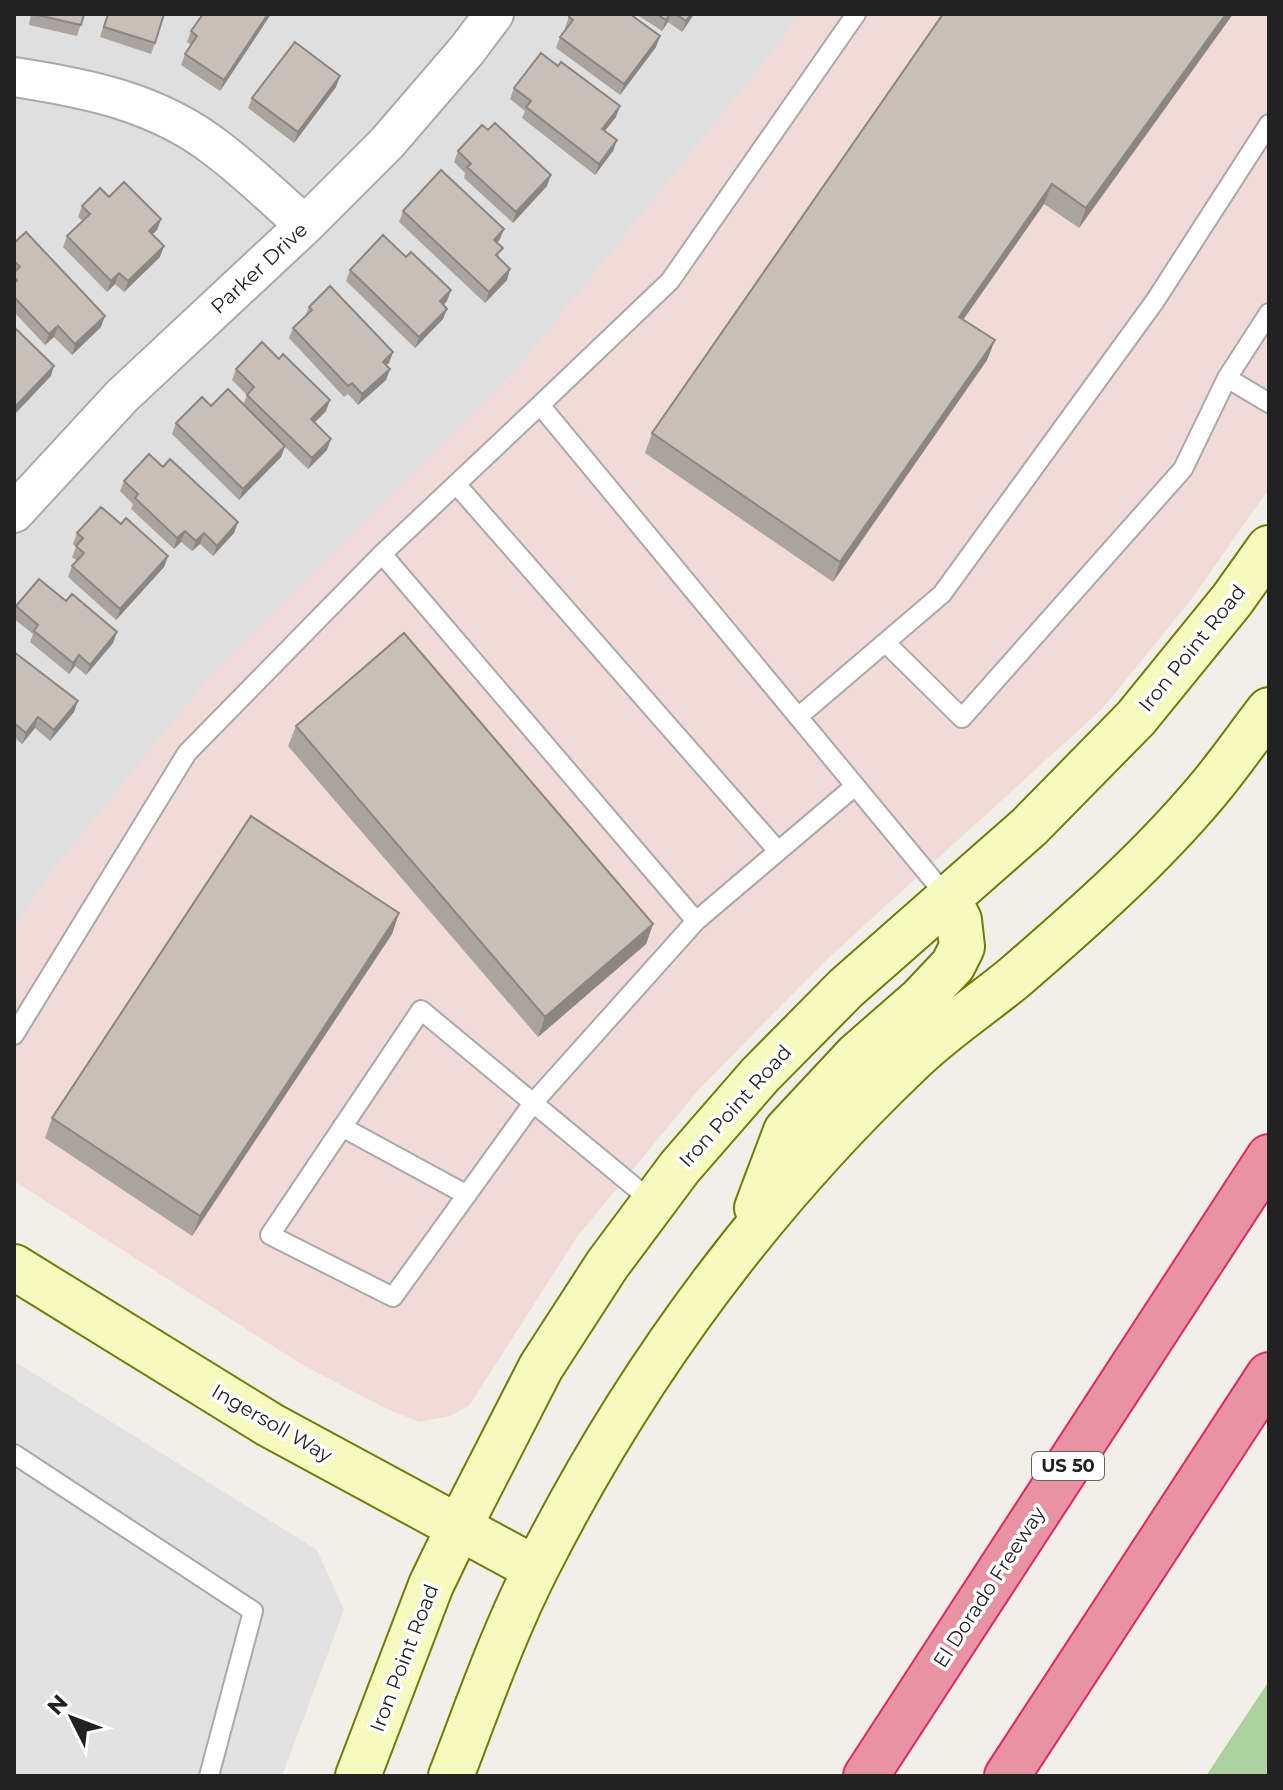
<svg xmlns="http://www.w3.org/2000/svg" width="1283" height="1790" font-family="Montserrat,sans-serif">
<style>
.residential{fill:#e0dfdf}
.commercial{fill:#f2dad9}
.forest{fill:#add19e}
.parking{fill:#e2e2e2}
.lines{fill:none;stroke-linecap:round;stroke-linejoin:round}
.lane-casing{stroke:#a9a9a9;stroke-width:22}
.street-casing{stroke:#a9a9a9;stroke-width:42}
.secondary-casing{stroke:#707d05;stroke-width:48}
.highway-casing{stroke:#dc2a67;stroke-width:48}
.lane{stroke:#fff;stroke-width:18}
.street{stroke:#fff;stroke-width:38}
.secondary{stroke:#f7fabf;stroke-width:44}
.highway{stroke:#e892a2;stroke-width:44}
.wall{fill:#aba49e}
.shaded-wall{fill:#8b8681}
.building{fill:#c7bfb8;stroke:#8b8681;stroke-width:2}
.labels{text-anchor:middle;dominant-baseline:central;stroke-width:7;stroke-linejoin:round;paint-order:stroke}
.shield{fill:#fff;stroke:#646464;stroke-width:2}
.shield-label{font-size:18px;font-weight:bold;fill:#222}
.street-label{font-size:20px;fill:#222;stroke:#fff}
</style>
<rect width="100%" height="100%" fill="#f2efe9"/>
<!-- residential -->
<path class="residential" d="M14,14h784l-18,29 -264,328 -300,299 -161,198 -41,61z"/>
<!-- commercial -->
<path class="commercial" d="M798,14h471v475l-79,112 -87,107 -280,255 -123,125 -123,149 -108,169 -19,10 -31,6 -32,-13 -86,-45 -287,-183v-252l41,-61 161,-198 300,-299 264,-328z"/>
<!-- forest -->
<path class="forest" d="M1269,1681v95h-63z"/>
<!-- parking -->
<path class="parking" d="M14,1361l303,189 27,60 -62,166h-268z"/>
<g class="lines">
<defs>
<path id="lane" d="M1227,378l42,25
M540,405l130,-124 186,-267
M456,484l322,367
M382,554l314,367
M886,643l76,75 221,-249 44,-91 42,-65
M798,717l144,-123 213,-293 114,-177
M14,1035l173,-282 195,-199 158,-149 408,493
M342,1127l125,68
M654,1203l-233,-193 -151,225 123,62 140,-194 163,-182 159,-135
M14,1454l239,157 -44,165"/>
<path id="street" d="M14,77c72,11 143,25 202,71 31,23 60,52 89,77
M14,513l108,-117 183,-171 82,-82 80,-93 27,-36"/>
<path id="secondary" d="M757,1208l29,-77 71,-76 64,-56 32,-34 9,-18 -3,-27 -11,-22
M14,1267l256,158 266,144
M358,1776l73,-191 28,-58 82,-160 66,-102 73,-98 80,-92 86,-87 183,-161 107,-109 96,-118 37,-52
M451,1776c27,-70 52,-142 86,-209 95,-188 219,-358 372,-504 32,-32 71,-57 106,-86 67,-58 135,-118 192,-186 22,-26 41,-54 62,-81"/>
<path id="highway" d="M866,1776l403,-619
M1007,1776l262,-401"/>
</defs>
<!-- lane casing -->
<use href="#lane" class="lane-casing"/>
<!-- street casing -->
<use href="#street" class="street-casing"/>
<!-- secondary casing -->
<use href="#secondary" class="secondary-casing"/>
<!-- highway casing -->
<use href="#highway" class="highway-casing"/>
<!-- lane -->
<use href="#lane" class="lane"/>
<!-- street -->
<use href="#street" class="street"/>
<!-- secondary -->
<use href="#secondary" class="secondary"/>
<!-- highway -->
<use href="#highway" class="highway"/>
</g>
<!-- wall -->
<path class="wall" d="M31,14h53l-7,22 -48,-11z
M107,14l48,29 -4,11 -51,-17z
M203,14h68l-51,77 -39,-26 4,-11 6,-9 -4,-3 4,-11z
M636,14h58l-12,18 -14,-10 -6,9z
M943,14h290l-154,214 -35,-24 -81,116 32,20 -8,20 -154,222 -188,-129 7,-20z
M569,17l87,30 -36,48 -64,-47 4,-11 6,-8 -1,-1z
M336,87l-42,56 -46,-35 4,-10z
M514,88l102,29 -11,14 12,9 -4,11 -18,24 -73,-57 3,-7 -15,-12z
M458,151l89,35 -34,37 -49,-45 1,-5 -11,-11z
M109,197l52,22 -4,11 -5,4 8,23 -36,35 -9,-8 -8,8 -44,-45 4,-11 16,-15 -5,-4 4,-11z
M403,211l97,28 -3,4 2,16 11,10 -3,11 -22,23 -86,-81z
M14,243l87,84 -29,28 -18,-18 -9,8 -31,-33z
M350,270l97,31 -4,4 4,4 -4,10 -28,29 -69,-67z
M309,307l84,45 -4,11 -3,2 4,4 -4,11 -28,25 -10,-11 -4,3 -55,-59 4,-10 12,-12z
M236,369l90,42 -12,12 13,27 -19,19 -23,-22 -4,10 -42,43 -67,-66 4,-11 35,-17 32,-1 4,-10 -15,-15z
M163,467l75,55 -4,11 -21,23 -13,-12 -8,7 -11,-9 -7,7 -43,-40 2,-5 -13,-13 4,-10z
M121,524l47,32 -4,11 -48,53 -48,-43 4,-11 5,-5 -5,-4 4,-10 -3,-3 4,-11z
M16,606l97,37 -27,32 -11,-9 -6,8 -39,-32 3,-8 -19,-15v-7z
M14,652l60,60 -24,29 -15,-13 -13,16 -8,-7z
M296,726l357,198 -7,20 -108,93 -250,-291z
M399,913l-7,21 -200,302 -147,-98 7,-20z"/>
<!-- shaded-wall -->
<path class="shaded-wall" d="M268,14h3l-51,77 4,-11z
M670,14l-2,8 -6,9 4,-11z
M691,14h3l-12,18 4,-11z
M1226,14h7l-154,214 7,-20z
M660,36l-4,11 -36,48 4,-11z
M340,76l-4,11 -42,56 4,-11z
M620,106l-4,11 -18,22 4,-10z
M617,140l-4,11 -18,24 4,-11z
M551,175l-4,11 -34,37 3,-11z
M1052,184l-8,20 -93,133 8,-20z
M161,219l-4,11 -12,12 4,-11z
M504,229l-4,10 -10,12 4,-11z
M164,246l-4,11 -36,35 4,-11z
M510,269l-3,11 -22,23 4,-11z
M119,273l-4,11 -8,8 4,-11z
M451,290l-4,11 -11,11 4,-11z
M447,309l-4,10 -28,29 4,-11z
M105,316l-4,11 -29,28 3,-11z
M58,326l-4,11 -9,8 4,-11z
M995,340l-8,20 -154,222 7,-20z
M393,352l-4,11 -10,9 4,-10z
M54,366l-3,10 -37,39v-7z
M390,369l-4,11 -28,25 4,-11z
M330,400l-4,11 -19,19 4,-11z
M331,439l-4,11 -19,19 4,-11z
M285,446l-4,11 -42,43 4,-11z
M238,522l-4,11 -21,23 4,-10z
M185,531l-4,11 -7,7 3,-11z
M204,533l-4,11 -8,7 4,-10z
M168,556l-4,11 -48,53 4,-11z
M117,632l-4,11 -27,32 4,-10z
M79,655l-4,11 -6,8 4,-11z
M78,701l-4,11 -24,29 4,-11z
M38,717l-3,11 -13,16 4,-11z
M399,913l-7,21 -200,302 8,-20z
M653,924l-7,20 -108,93 7,-20z"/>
<!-- building -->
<path class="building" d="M33,14h51l-3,11z
M108,14h56l-9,29 -51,-16z
M203,14h65l-44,66 -39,-26 12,-18 -6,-5z
M571,14h59l30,22 -36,48 -64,-47 13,-17 -4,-3z
M657,14h13l-4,6z
M676,14h15l-5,7z
M943,14h283l-140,194 -34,-24 -93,133 36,23 -155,222 -188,-129z
M295,42l45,34 -42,56 -46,-34z
M541,53l17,13 3,-4 59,44 -18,23 15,11 -18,24 -73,-57 5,-6 -17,-13z
M495,123l56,52 -35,37 -49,-45 4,-3 -13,-13 24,-26 6,5z
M441,170l63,59 -10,11 9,8 -7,7 14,14 -21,23 -86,-81z
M124,182l37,37 -12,12 15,15 -36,35 -9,-8 -8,8 -44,-45 23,-22 -8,-8 18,-18 9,9z
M26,232l79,84 -30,28 -17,-18 -9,8 -35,-37v-13l3,-4 -3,-3v-5l6,-5 -6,-6v-18z
M383,235l23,22 5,-5 40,38 -11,11 7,8 -28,28 -69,-67z
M330,286l63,66 -10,10 7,7 -28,25 -10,-11 -4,3 -55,-58 19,-18 -3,-3z
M14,327l40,39 -40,42z
M262,342l17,17 4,-5 47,46 -19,19 20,20 -19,19 -65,-63 7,-8 -18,-18z
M228,389l57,57 -42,43 -67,-66 26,-26 9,9z
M149,454l14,13 7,-8 68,63 -21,24 -13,-13 -8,8 -11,-10 -8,7 -42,-40 3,-4 -14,-13z
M101,507l20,17 5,-6 42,38 -48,53 -48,-43 12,-13 -8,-7 7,-8 -6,-5z
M39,579l27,22 6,-7 45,38 -27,33 -11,-10 -6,8 -39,-32 4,-6 -22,-19z
M404,633l249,291 -108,93 -249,-291z
M14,652l64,49 -24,29 -16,-13 -12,16 -12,-10z
M251,816l148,97 -199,303 -148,-98z"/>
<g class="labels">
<!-- shield labels -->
<rect class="shield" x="1032" y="1452" width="72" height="28" rx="6"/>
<g class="shield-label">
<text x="1068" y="1466">US 50</text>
</g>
<!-- street labels -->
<g class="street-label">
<text transform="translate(259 268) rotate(-43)">Parker Drive</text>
<text transform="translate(1192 648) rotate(-51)">Iron Point Road</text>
<text transform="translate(735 1106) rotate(-48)">Iron Point Road</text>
<text transform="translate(272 1423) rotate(30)">Ingersoll Way</text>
<text transform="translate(989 1587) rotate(-57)">El Dorado Freeway</text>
<text transform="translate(404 1658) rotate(-69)">Iron Point Road</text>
</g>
</g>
<!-- border -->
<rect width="1283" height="1790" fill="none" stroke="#222222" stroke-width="32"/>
<!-- north arrow -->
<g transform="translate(72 1718) rotate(312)" stroke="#ffffff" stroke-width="6" paint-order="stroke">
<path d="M0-6L14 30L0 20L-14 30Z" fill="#222222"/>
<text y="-12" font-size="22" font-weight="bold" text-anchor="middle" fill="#222222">N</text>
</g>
</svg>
